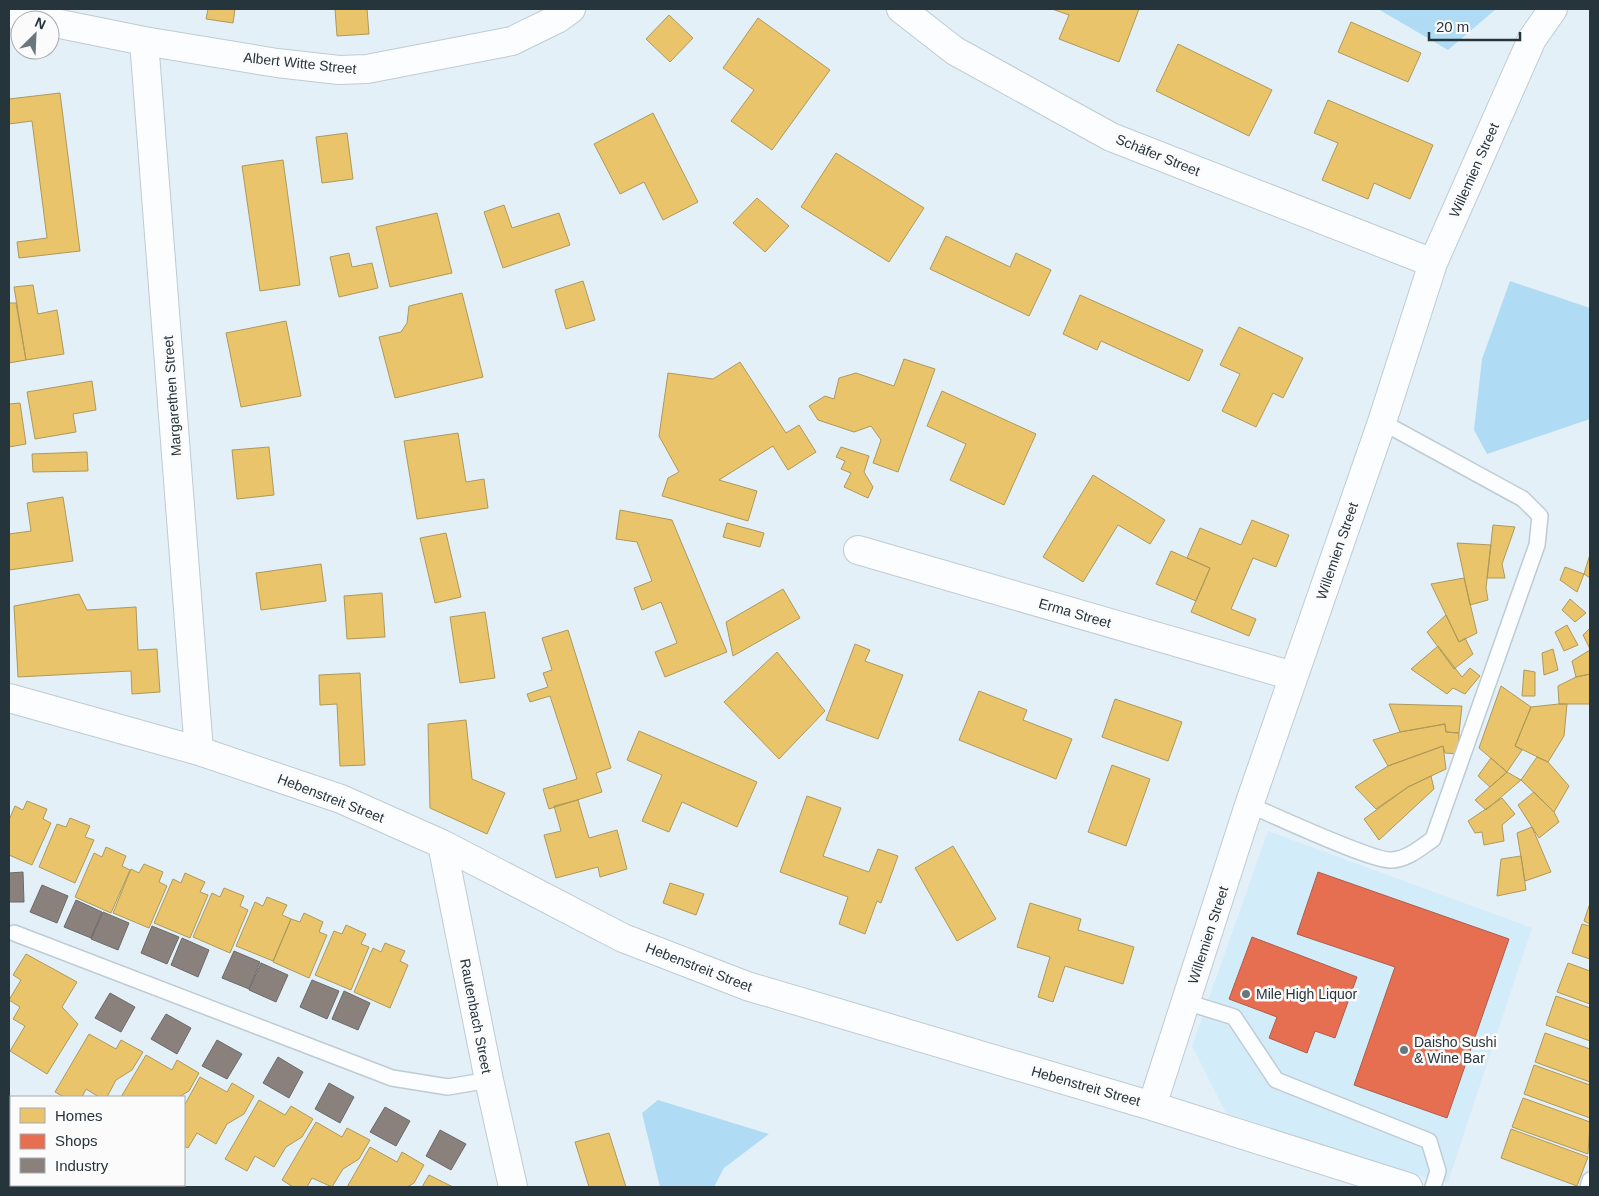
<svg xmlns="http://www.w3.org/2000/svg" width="1599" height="1196" font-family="Arial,sans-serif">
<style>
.built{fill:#d2ecfa}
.green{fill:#afdcf4}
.homes{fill:#e9c46a;stroke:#ae995c}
.shops{fill:#e76f51;stroke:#ad5d4b}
.industry{fill:#8a817c;stroke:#6c6a69}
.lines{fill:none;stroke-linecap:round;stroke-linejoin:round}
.service-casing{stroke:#bfcbd2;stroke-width:18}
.minor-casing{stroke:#bfcbd2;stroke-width:30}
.service{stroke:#fbfdfe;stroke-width:15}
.minor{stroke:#fbfdfe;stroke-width:28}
.poi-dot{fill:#68767d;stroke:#fbfbfb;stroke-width:2}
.labels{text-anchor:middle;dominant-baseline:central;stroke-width:5;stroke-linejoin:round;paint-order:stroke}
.street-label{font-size:14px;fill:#26343c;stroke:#fbfbfb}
.poi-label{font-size:14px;fill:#26343c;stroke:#fbfbfb;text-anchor:start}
</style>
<rect width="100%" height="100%" fill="#e4f0f7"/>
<!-- built -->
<path class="built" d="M1268,831l264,97 -84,254 -33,-7 -189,-62 -34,-67z"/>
<!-- green -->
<path class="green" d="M1378,9h118l-48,41z
M1510,281l80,27v111l-103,35 -13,-24 8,-71z
M658,1100l111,34 -45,34 -10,19h-54l-18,-74z"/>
<!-- homes -->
<path class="homes" d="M208,9h27l-2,14 -27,-4z
M335,9h32l2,25 -32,2z
M1052,9h87l-20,53 -60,-23 10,-24z
M669,15l24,23 -23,24 -24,-23z
M758,18l72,52 -58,80 -41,-29 23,-31 -31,-22z
M1351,22l70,31 -13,29 -70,-30z
M1178,44l94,46 -23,46 -93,-45z
M60,93l20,158 -61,7 -2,-16 30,-4 -15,-117 -23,3v-25z
M1328,100l105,45 -23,54 -36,-16 -6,16 -46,-19 16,-37 -24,-10z
M653,113l45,89 -35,18 -19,-38 -24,12 -26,-50z
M347,133l6,46 -31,4 -6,-46z
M836,153l88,55 -35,54 -88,-55z
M283,160l17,125 -40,6 -18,-125z
M757,198l32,28 -24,26 -32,-29z
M504,205l8,23 47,-15 11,32 -67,23 -19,-56z
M437,213l15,60 -62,14 -14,-60z
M946,236l64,31 6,-14 35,17 -22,46 -99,-47z
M349,253l3,14 20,-4 6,25 -39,9 -9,-40z
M583,281l12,39 -29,9 -11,-39z
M33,285l5,29 19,-4 7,44 -38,6 -12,-73z
M462,293l21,84 -88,21 -16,-61 22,-5 6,-9 2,-17z
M1080,295l123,55 -14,31 -88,-40 -4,9 -34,-16z
M9,303h7l10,57 -17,3z
M286,321l15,75 -60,11 -15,-74z
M1239,327l64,31 -20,40 -10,-5 -17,34 -34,-16 18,-37 -20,-9z
M904,359l31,10 -37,103 -25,-9 8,-23 -10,-14 -17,6 -36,-12 -9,-14 16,-10 9,3 5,-21 17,-5 38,13z
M740,362l46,71 13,-8 17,27 -28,18 -15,-24 -54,34 38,11 -9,30 -86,-25 6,-18 11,-6 -20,-36 9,-63 45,6z
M92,381l4,29 -23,4 3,18 -41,7 -8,-47z
M942,391l94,43 -32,71 -54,-25 16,-36 -39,-18z
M20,403l6,41 -17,3v-43z
M458,433l8,49 18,-3 4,29 -71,11 -13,-78z
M269,447l5,48 -37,4 -5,-49z
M841,447l28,9 -5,16 9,15 -5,11 -24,-11 7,-14 -10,-4 4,-8 -9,-4z
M87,452l1,19 -55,1 -1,-18z
M1093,475l72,45 -15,24 -32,-19 -35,57 -40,-25z
M63,497l10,64 -64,9v-36l22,-3 -4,-28z
M620,510l52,10 55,132 -62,25 -10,-25 22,-9 -16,-41 -19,8 -8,-22 18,-7 -15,-39 -21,-3z
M1252,520l37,15 -13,32 -23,-9 -22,51 25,10 -7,17 -58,-24 19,-44 -23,-10 13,-30 41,17z
M727,523l37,10 -4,14 -37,-10z
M1493,525l22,2 -13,37 3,14h-18z
M446,533l15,64 -26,6 -15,-65z
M1457,543l34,2 -5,43 2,12 -18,5z
M1171,551l39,17 -14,33 -40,-17z
M1590,554v24l-6,-4z
M321,564l5,37 -65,9 -5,-37z
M1565,567l19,7 -7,18 -17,-12z
M1464,578l13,55 -18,9 -28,-58z
M783,589l17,29 -67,38 -7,-34z
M382,593l3,44 -38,2 -3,-43z
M79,594l8,16 49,-3 2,43 19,-1 3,43 -28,2 -1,-23 -113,6 -4,-71z
M1570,599l16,14 -11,9 -13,-12z
M485,612l10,66 -35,5 -10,-66z
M1446,615l13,27 6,-4 8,16 -19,15 -27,-37z
M1567,625l11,20 -14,6 -9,-19z
M1590,628v21l-7,-14z
M568,630l43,138 -15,5 6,19 -53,17 -6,-20 34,-10 -27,-83 -20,6 -3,-8 21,-7 -5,-14 9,-3 -10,-32z
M855,644l15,6 -5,11 38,14 -25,64 -52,-19z
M1438,646l24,31 8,-9 10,8 -15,18 -12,-6 -6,6 -36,-25z
M1553,649l5,21 -14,5 -2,-22z
M1590,650v24l-14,3 -4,-16z
M777,652l48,59 -46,48 -55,-57z
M1524,670l11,2v24h-13z
M360,673l5,92 -25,1 -3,-62 -17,1 -1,-30z
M1590,674v30h-31l-1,-18 18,-9z
M1501,686l30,21 -16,39 7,4 -15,22 -28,-24z
M979,691l48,19 -4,10 49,19 -16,40 -97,-39z
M1115,699l67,23 -14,39 -66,-24z
M1389,704l73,2 -3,27 -13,-1 -1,-8 -45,8z
M1559,704h8l-3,32 -16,26 -33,-16 16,-39z
M466,720l6,59 33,14 -18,41 -57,-26 -2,-84z
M1445,724l1,8 13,1v21l-14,-1 -2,-7 -55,20 -15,-26 27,-8z
M639,731l118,51 -20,45 -55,-25 -13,30 -27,-11 20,-46 -35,-15z
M1443,746l3,23 -38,18 -32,22 -21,-22 33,-21z
M1537,757l11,5 21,24 -15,26 -33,-32z
M1491,758l16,14 -17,15 -12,-11z
M1112,765l38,14 -24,67 -38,-14z
M1507,772l14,8 -35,30 -11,-10z
M1431,776l3,13 -55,51 -15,-21 44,-32z
M1534,792l20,20 5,10 -20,16 -21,-33z
M807,796l34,12 -18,48 46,16 9,-23 20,7 -17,47 -4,-2 -12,33 -26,-10 9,-27 -68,-25z
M1502,798l13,16 -13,11 2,16 -20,4 -2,-13 -7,1 -7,-12z
M578,800l11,38 28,-8 10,39 -27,8 -2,-10 -42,11 -12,-43 17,-4 -7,-25z
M27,801l20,8 -4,10 8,4 -19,42 -23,-10v-35l6,-14 8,4z
M70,818l20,8 -5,11 9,3 -19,43 -36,-16 18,-43 9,3z
M1532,827l19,45 -26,9 -8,-48z
M953,846l43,73 -39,22 -42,-73z
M106,847l20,9 -4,10 8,4 -19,43 -36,-16 19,-44 8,4z
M1521,856l5,34 -29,6 4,-37z
M144,864l19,8 -4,10 8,4 -18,42 -36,-15 18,-44 8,4z
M185,873l20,9 -5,10 8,3 -18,43 -36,-15 19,-44 8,4z
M670,883l34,11 -8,21 -33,-12z
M224,888l20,8 -4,10 8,4 -18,43 -37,-16 19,-44 8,4z
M267,897l20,8 -5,10 9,4 -18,42 -37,-15 19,-44 8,4z
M1030,903l51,16 -3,11 56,17 -11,37 -58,-18 -12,36 -15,-5 12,-40 -33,-10z
M1590,903v21l-6,-3z
M304,913l19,9 -4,10 8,3 -18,43 -36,-16 18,-43 9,3z
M1582,924l8,2v33l-18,-6z
M346,925l20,9 -5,10 8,3 -18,43 -36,-15 19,-44 8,3z
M385,943l20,8 -5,10 8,4 -18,43 -36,-16 19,-44 8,4z
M26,954l51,28 -15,25 16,17 -31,50 -37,-23 15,-25 -12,-7 7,-12 -11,-7 12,-20 -8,-5z
M1568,963l22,8v33l-33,-12z
M1556,996l34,12v33l-44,-16z
M1545,1033l45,16v33l-55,-20z
M89,1034l27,15 5,-9 22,12 -11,18 -16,10 -9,17h-8l-13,-8 -4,8h-18l-9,-5z
M146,1055l26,15 5,-10 22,13 -10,18 -10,6h-58z
M1534,1065l56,20v33l-66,-24z
M200,1077l27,15 5,-9 22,13 -10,18 -17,10 -11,20 -19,-11 -9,15 -4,-2v-40z
M1523,1098l67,24 -2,32 -76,-27z
M259,1100l26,15 6,-9 22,13 -11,18 -16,10 -12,20 -19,-11 -8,15 -22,-12z
M316,1122l26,15 5,-9 23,12 -11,19 -16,10 -11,18 -20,-9 -5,9h-14l-11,-7z
M1511,1129l77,28 -11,29 -76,-28z
M609,1133l17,54h-37l-14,-45z
M370,1147l27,15 5,-10 22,13 -10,18 -7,4h-60z
M429,1175l24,12h-31z"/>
<!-- shops -->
<path class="shops" d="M1318,872l191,67 -62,179 -93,-33 41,-118 -98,-33z
M1252,937l105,40 -22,61 -20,-7 -8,22 -38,-15 8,-21 -48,-18z"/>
<!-- industry -->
<path class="industry" d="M23,872l1,30h-15v-29z
M42,885l26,11 -11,27 -27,-11z
M76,900l26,12 -11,26 -27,-11z
M103,912l26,11 -11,27 -27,-11z
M152,926l27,11 -12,27 -26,-11z
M182,938l27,12 -11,27 -27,-12z
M234,951l26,11 -11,27 -27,-11z
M261,963l27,12 -12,27 -27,-12z
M312,980l27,11 -12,28 -27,-12z
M344,991l26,12 -12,27 -26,-11z
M110,993l25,14 -14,25 -26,-14z
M166,1014l25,14 -14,26 -26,-15z
M217,1040l25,14 -15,25 -25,-13z
M278,1057l25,15 -14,26 -26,-15z
M329,1083l25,14 -14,26 -25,-14z
M385,1107l25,14 -14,25 -26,-14z
M440,1130l26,14 -15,26 -25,-14z"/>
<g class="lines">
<defs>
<path id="service" d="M1249,805c25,10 124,57 143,55 16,-1 28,-12 41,-21l104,-294 3,-29 -17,-17 -141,-77
M14,933l378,145 56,9 41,-7
M1186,1002l48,15 42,63 153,61 9,30 -5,16
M1588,1187l2,-7"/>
<path id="minor" d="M901,9l54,42 156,86 322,126
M9,14l31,6
M50,22l94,19 133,22 62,7 28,-1 145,-28 45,-22 14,-10
M144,41l55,710
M858,550l435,126
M9,698l190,53 142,48 101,45 181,94 124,48 405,120 256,81
M442,844l47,236 24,107
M1152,1106l97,-301 133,-383 51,-159 99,-224 21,-30"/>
</defs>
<!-- service casing -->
<use href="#service" class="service-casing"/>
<!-- minor casing -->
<use href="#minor" class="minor-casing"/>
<!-- service -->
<use href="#service" class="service"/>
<!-- minor -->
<use href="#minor" class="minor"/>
</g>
<!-- markers -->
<g class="poi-dot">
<circle cx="1246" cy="994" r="5"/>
<circle cx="1404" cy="1050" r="5"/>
</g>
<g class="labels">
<!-- street labels -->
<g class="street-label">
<text transform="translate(300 63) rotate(6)">Albert Witte Street</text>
<text transform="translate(1158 155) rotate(22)">Schäfer Street</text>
<text transform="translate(1474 170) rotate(-66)">Willemien Street</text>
<text transform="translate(172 396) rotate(-94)">Margarethen Street</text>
<text transform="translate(1337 551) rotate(-71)">Willemien Street</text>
<text transform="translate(1075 613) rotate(16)">Erma Street</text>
<text transform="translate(331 798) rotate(21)">Hebenstreit Street</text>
<text transform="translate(1208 935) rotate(-72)">Willemien Street</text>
<text transform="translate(699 967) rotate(21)">Hebenstreit Street</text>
<text transform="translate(476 1016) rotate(79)">Rautenbach Street</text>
<text transform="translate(1086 1086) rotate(16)">Hebenstreit Street</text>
</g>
<!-- poi labels -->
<g class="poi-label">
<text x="1256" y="994">Mile High Liquor</text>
<text x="1414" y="1042">Daisho Sushi<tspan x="1414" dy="16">&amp; Wine Bar</tspan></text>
</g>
</g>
<!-- border -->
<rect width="1599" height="1196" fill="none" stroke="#26343c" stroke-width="20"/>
<!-- legend -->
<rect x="10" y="1096" width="175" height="90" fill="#fbfbfb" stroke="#a6abaf"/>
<rect x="20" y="1108" width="25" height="15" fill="#e9c46a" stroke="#a6abaf"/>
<text x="55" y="1121" font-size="15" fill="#26343c">Homes</text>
<rect x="20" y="1134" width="25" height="15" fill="#e76f51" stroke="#a6abaf"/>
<text x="55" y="1146" font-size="15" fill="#26343c">Shops</text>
<rect x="20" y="1158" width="25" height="15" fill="#8a817c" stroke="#a6abaf"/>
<text x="55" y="1171" font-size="15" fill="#26343c">Industry</text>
<!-- north arrow -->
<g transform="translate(35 35) rotate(24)"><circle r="24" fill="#fbfbfb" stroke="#a6abaf"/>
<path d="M0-4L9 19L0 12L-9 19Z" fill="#68767d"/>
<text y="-8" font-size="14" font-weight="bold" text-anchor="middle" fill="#26343c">N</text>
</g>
<!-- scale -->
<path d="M1429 32v8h91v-8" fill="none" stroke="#26343c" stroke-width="2.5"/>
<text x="1436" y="32" font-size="15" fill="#26343c" stroke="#fbfbfb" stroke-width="4" paint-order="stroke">20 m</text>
</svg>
